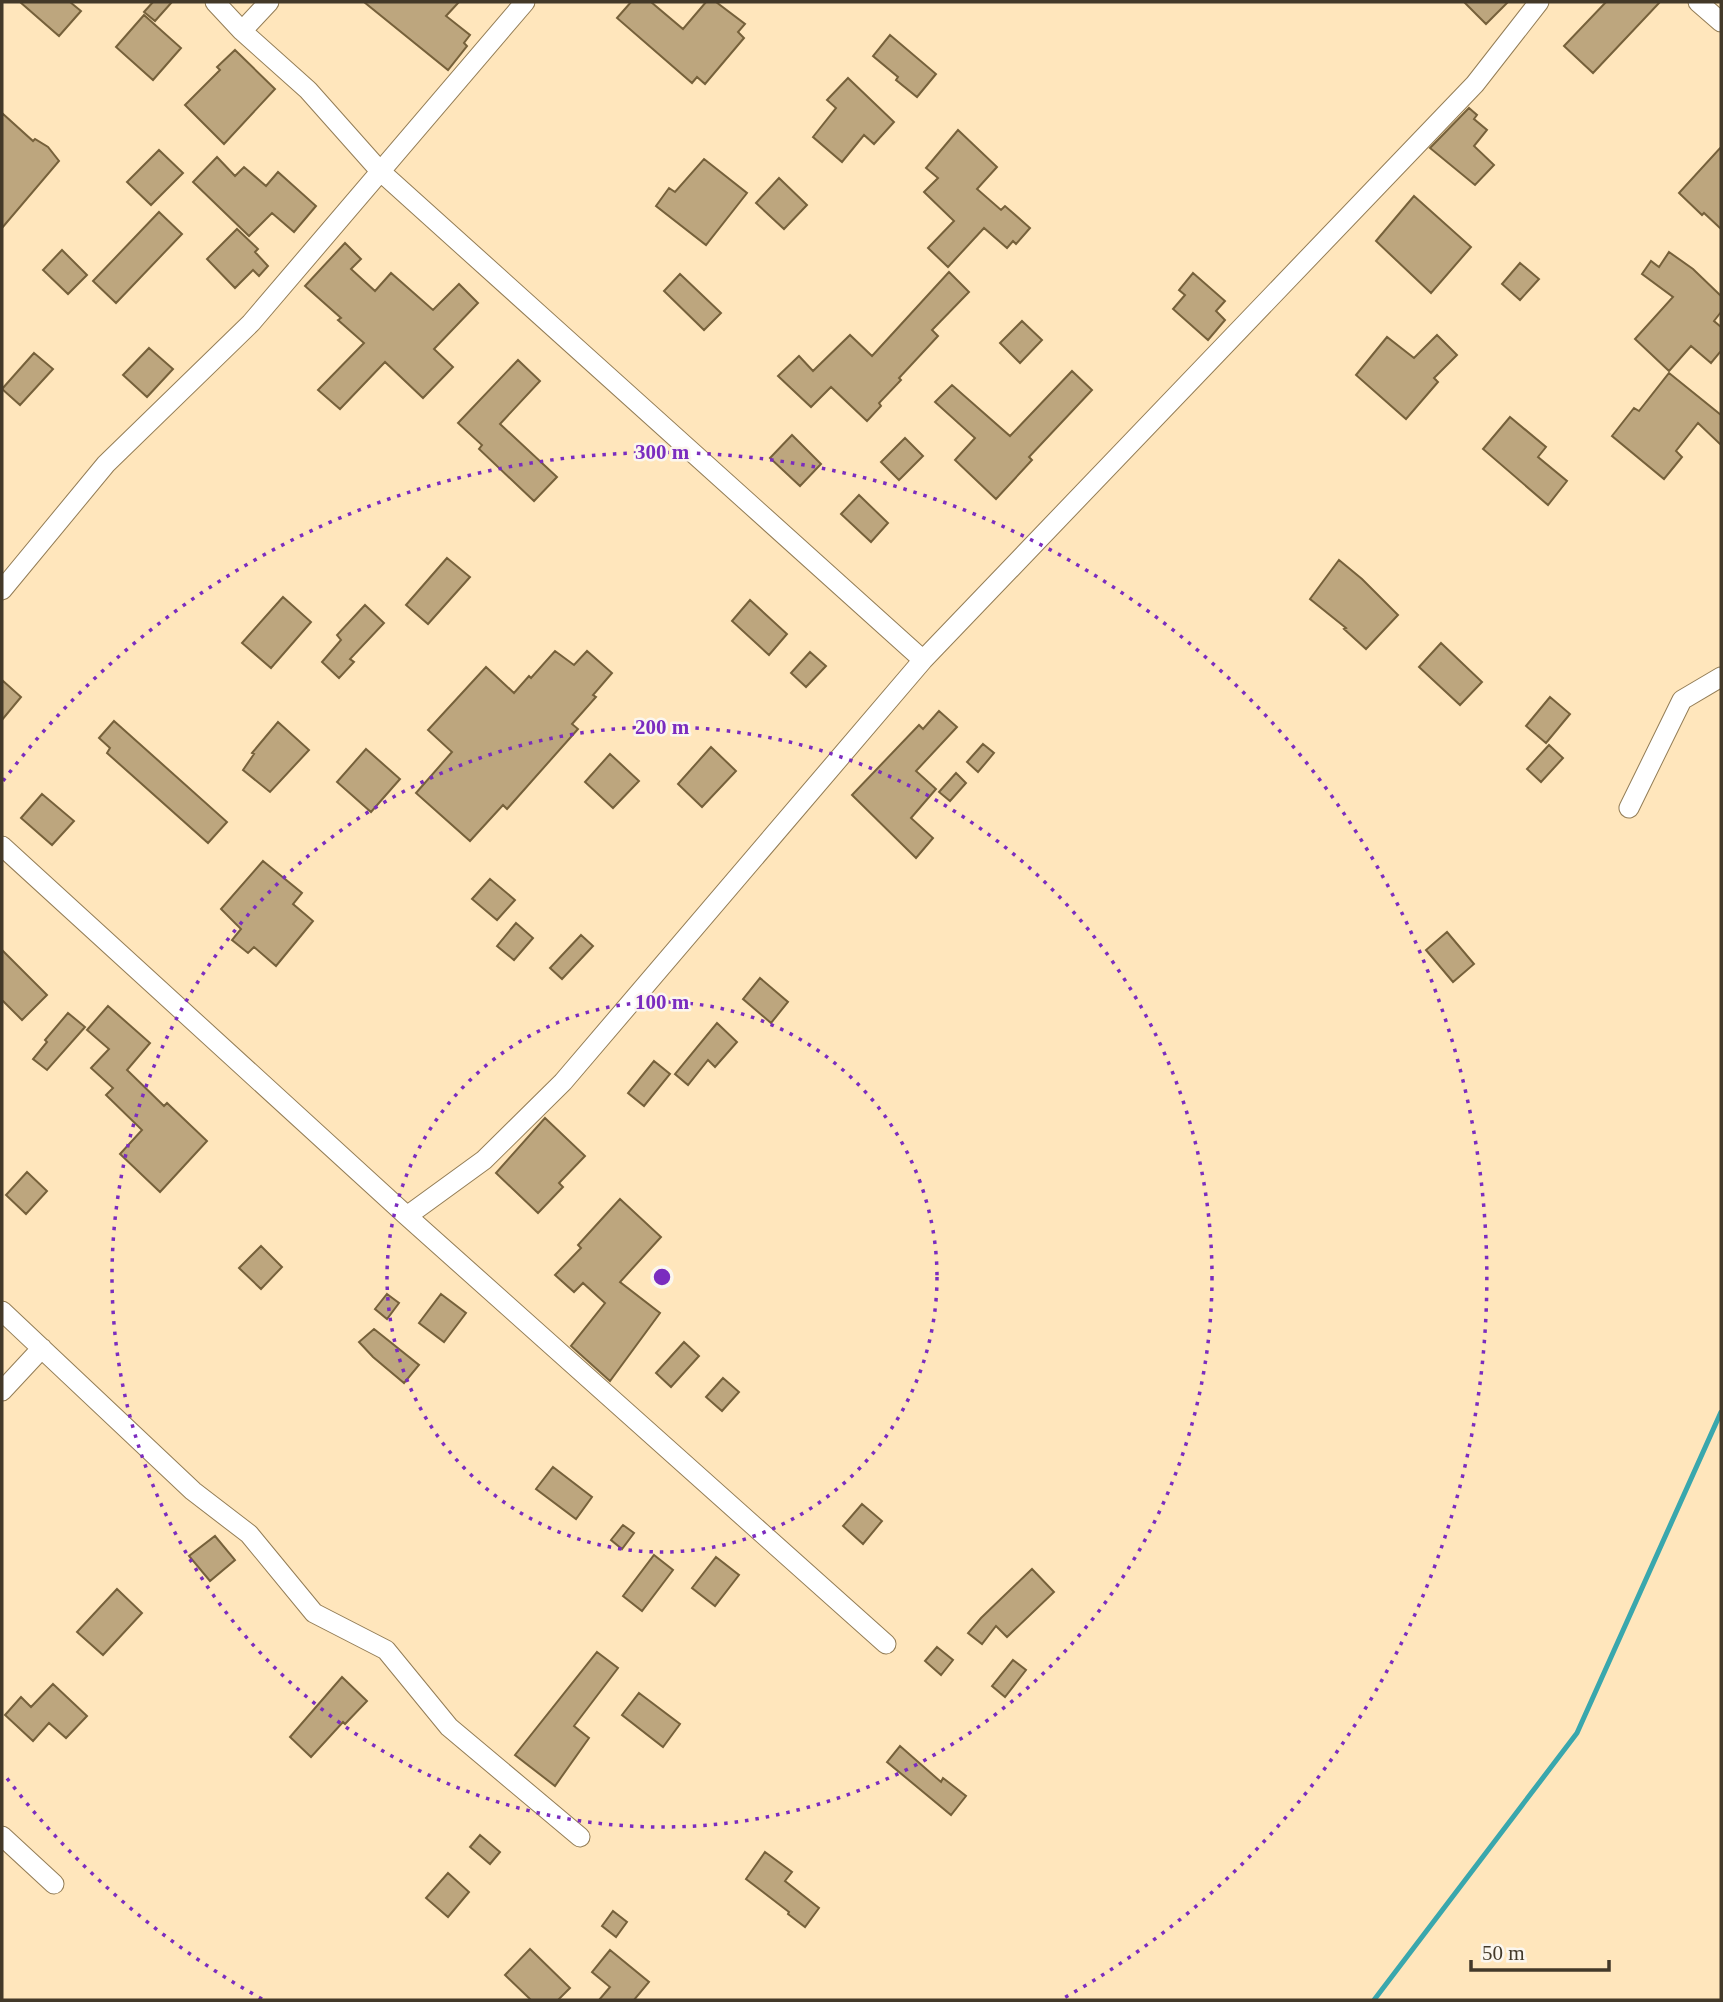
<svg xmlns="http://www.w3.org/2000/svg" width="1723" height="2002" font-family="'Times New Roman',serif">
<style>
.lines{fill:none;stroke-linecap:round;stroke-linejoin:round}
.stream{stroke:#39a7ad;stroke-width:5}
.building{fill:#bda67e;stroke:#76613b;stroke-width:2}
.street-casing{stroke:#937d56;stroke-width:21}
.street{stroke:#fff;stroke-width:19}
.ring{fill:none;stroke:#7b2cbf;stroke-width:3.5;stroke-dasharray:3.5 7}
.centre{fill:#7b2cbf;stroke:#fbf6ee;stroke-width:3.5}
.ring-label{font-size:21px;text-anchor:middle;font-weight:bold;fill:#7b2cbf;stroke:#fbf6ee;stroke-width:5;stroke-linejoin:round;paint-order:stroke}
</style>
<rect width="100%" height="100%" fill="#ffe6bc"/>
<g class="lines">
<!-- stream -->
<path class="stream" d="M1374,2000l203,-267 144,-321"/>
</g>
<!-- building -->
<path class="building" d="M20,2h50l11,9 -22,25z
M153,2h19l-17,19 -11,-9z
M364,2h95l-13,14 24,19 -6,8 3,3 -19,24z
M631,2h20l32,27 23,-27h10l29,22 -7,8 6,6 -39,46 -8,-7 -5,6 -75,-65z
M1464,2h44l-22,22z
M1606,2h54l-67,71 -29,-27z
M144,15l37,33 -28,32 -37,-33z
M890,35l46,39 -19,23 -21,-17 2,-3 -25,-21z
M235,50l40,39 -51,55 -39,-39 35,-35 -3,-3z
M848,78l46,44 -20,22 -10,-9 -22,27 -29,-25 23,-29 -9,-8z
M1469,108l8,7 -3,4 13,11 -13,16 20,19 -19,20 -45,-37z
M2,113l31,28 2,-2 13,8 11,14 -57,67z
M958,130l39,37 -20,22 24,21 4,-4 25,22 -14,16 -3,-3 -6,7 -23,-20 -36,39 -20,-19 26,-27 -30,-29 14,-14 -12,-10z
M1721,147v82l-17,-16 -2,2 -23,-22z
M159,150l24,23 -32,32 -24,-23z
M217,157l18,19 9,-9 22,19 12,-14 38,34 -22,26 -22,-19 -23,23 -56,-54z
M704,159l43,34 -41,52 -50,-39 13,-18 6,4z
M779,178l28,27 -23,24 -28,-26z
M1414,196l57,51 -40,46 -55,-52z
M159,212l23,22 -66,69 -23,-22z
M237,229l21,20 -3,3 13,14 -9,10 -6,-6 -18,18 -28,-29z
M345,243l16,16 -10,10 24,22 16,-18 42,37 26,-26 19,19 -44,46 19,18 -30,31 -38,-36 -45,47 -22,-19 46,-47 -26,-23 3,-2 -36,-32z
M62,250l25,25 -19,19 -25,-24z
M1669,252l24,17 28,27v16l-7,9 7,6v24l-10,12 -20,-17 -22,25 -34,-32 38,-42 -31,-23 9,-13 8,6z
M1520,263l19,16 -19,21 -18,-16z
M949,272l20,20 -37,38 6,6 -39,42 2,2 -22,23 2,3 -14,15 -36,-34 -20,20 -33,-31 21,-20 14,15 37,-36 22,21z
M1193,273l32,28 -9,10 9,9 -17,20 -35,-31 12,-14 -6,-5z
M680,274l41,39 -17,17 -40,-39z
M1022,321l20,19 -22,23 -20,-20z
M1437,335l20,20 -23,23 4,4 -32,37 -50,-44 31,-38 27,21z
M149,348l24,21 -26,28 -24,-22z
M34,353l19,16 -33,36 -18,-16z
M518,360l22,21 -40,43 57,53 -23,24 -55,-52 3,-4 -24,-22z
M1072,371l20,19 -63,67 3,3 -36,39 -41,-39 20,-22 -40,-36 17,-17 58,51z
M1669,373l52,42v30l-23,-22 -22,28 6,6 -18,22 -52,-43 22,-28 5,3z
M1510,417l36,30 -8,10 29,24 -19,24 -65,-56z
M792,435l29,29 -21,22 -30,-28z
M905,438l18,18 -24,24 -18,-18z
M859,495l29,28 -17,19 -30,-28z
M447,558l23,19 -42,47 -22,-19z
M1339,560l23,19 36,36 -32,34 -22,-20 2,-1 -36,-29z
M283,597l28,25 -40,46 -29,-25z
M750,600l37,34 -18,21 -37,-34z
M365,605l19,18 -34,36 4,3 -15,16 -17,-16 19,-22 -4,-5z
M1441,643l41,39 -22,23 -41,-38z
M555,651l19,14 13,-14 25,22 -19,22 3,2 -24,27 6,5 -71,80 -4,-4 -33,36 -54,-48 36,-41 -24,-22 58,-63 28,26 15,-17 2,2z
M810,652l16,14 -20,21 -15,-14z
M2,680l19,17 -19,23z
M1550,697l20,17 -24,29 -20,-17z
M939,711l18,16 -41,44 20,18 -25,29 22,20 -17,20 -64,-63 67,-70 4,4z
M114,721l113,101 -19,21 -101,-90 3,-5 -11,-10z
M278,722l31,28 -39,42 -27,-22 11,-16 -2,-1z
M983,744l11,9 -16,19 -11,-10z
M1549,745l14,13 -22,24 -14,-13z
M711,747l25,24 -34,36 -24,-23z
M366,749l34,30 -29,33 -34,-30z
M610,754l29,27 -26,27 -28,-26z
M956,773l10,10 -16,18 -11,-9z
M42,794l32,27 -22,24 -31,-27z
M263,861l39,32 -9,11 20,17 -37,45 -22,-19 -6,6 -16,-13 9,-11 -20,-20z
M490,879l25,21 -18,20 -25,-21z
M516,923l17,15 -19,22 -17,-14z
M1447,932l27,32 -21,18 -27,-32z
M581,935l12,11 -31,33 -12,-11z
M2,950l45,45 -25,25 -20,-20z
M760,978l28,24 -17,21 -28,-24z
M108,1006l42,37 -23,27 37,36 3,-3 40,38 -47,51 -40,-38 22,-24 -36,-35 7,-7 -22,-20 18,-19 -22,-19z
M68,1013l17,14 -38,43 -14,-11 14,-17 -2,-2z
M717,1023l20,19 -22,25 -7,-7 -20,25 -13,-11z
M654,1061l16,13 -26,32 -16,-13z
M545,1118l40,38 -26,27 4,4 -25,26 -42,-40z
M27,1172l20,19 -21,23 -20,-19z
M620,1199l41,38 -41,45 40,31 -50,68 -39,-35 34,-43 -22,-20 -9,9 -19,-17 26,-27 -3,-3z
M261,1246l21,21 -21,22 -22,-21z
M387,1294l12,9 -12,16 -12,-10z
M441,1294l25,19 -22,29 -25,-19z
M374,1329l45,36 -15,18 -31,-26 -14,-15z
M684,1342l15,14 -28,31 -15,-14z
M723,1378l16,14 -17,19 -16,-14z
M553,1467l39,30 -16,22 -40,-30z
M862,1504l20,17 -19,23 -20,-18z
M623,1525l11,8 -12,16 -11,-9z
M215,1536l20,24 -25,21 -21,-25z
M654,1555l19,15 -31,41 -19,-15z
M716,1557l23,18 -24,31 -23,-18z
M1032,1569l22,23 -47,45 -11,-11 -14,18 -14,-11 13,-15z
M117,1589l25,24 -39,42 -26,-23z
M937,1647l16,13 -12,15 -16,-14z
M597,1652l21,16 -44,58 15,12 -34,48 -40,-31z
M1013,1660l13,10 -21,27 -13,-11z
M342,1677l25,24 -22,23 -2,-2 -32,35 -21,-20z
M53,1684l34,32 -21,22 -17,-15 -16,18 -28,-26 16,-18 10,10z
M639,1693l41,31 -17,23 -41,-32z
M900,1746l41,36 2,-4 23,18 -15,19 -64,-53z
M480,1835l20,17 -10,12 -20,-17z
M765,1852l27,20 -7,9 34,27 -14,19 -17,-13 1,-2 -43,-33z
M448,1873l21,19 -21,25 -22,-19z
M613,1911l14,11 -11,15 -14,-11z
M530,1949l40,39 -12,12h-27l-26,-25z
M610,1950l39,32 -15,18h-35l11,-13 -18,-15z"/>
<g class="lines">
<defs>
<path id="street" d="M215,2l27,29 66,59 72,81 543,489
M1698,2l23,20
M242,31l27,-29
M2,590l104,-126 145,-141 274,-321
M1629,808l53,-108 39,-23
M2,846l405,370 479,428
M407,1216l77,-56 79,-78 360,-422 552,-576 64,-82
M2,1311l191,180 56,43 65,79 72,37 63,77 131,110
M2,1391l40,-43
M2,1836l52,48"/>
</defs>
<!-- street casing -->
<use href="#street" class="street-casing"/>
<!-- street -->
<use href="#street" class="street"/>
</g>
<!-- distance rings -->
<g class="ring">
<circle cx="662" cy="1277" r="275"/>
<circle cx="662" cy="1277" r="550"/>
<path d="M262 1999A825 825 0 0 1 3 1773M3 781A825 825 0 1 1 1062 1999"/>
</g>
<circle cx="662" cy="1277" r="10" class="centre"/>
<g class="ring-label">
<text x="662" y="459">300 m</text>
<text x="662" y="734">200 m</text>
<text x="662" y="1009">100 m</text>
</g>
<!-- border -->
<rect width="1723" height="2002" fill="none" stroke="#433929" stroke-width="7"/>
<!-- scale -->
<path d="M1471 1960v10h138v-10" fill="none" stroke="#433929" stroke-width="3.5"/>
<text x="1482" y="1960" font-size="21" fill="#433929" stroke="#fbf6ee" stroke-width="5" paint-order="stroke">50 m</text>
</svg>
